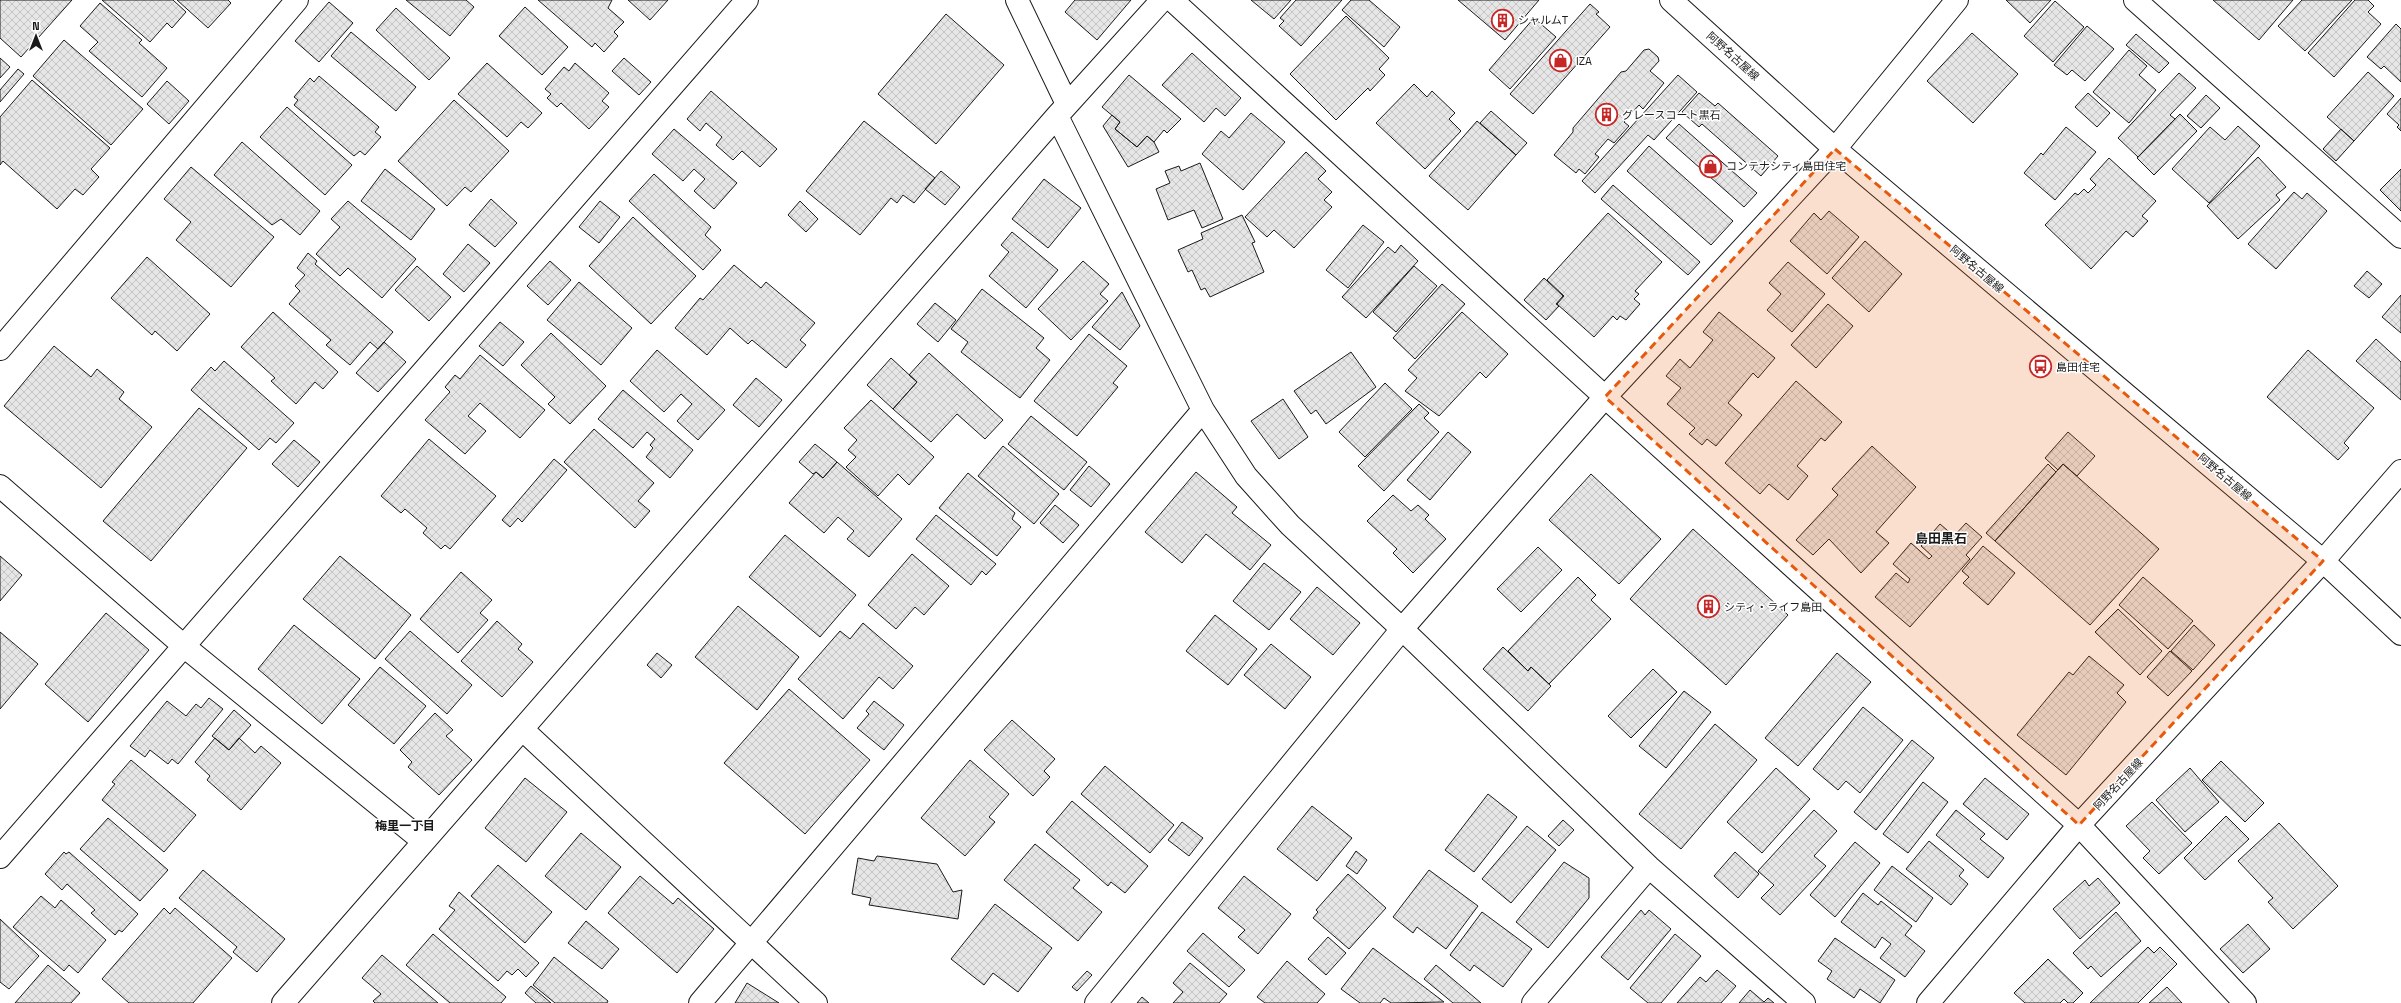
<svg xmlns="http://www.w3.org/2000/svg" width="2401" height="1003" font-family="'Space Grotesk','Noto Sans JP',sans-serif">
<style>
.building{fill:url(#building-cross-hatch);stroke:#1a1a1a}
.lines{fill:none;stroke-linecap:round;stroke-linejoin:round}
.minor-casing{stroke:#1a1a1a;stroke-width:24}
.tertiary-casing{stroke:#1a1a1a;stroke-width:24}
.secondary-casing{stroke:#1a1a1a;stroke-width:24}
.minor{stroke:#fff;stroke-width:22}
.tertiary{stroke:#fff;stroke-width:22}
.secondary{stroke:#fff;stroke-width:22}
.marked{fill:#e8590c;fill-opacity:0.2;stroke:#e8590c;stroke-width:3;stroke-dasharray:8 5;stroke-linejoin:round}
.labels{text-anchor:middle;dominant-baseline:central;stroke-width:3;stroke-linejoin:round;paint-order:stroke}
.poi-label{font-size:11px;fill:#1a1a1a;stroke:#fff;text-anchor:start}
.street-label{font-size:11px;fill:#1a1a1a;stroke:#fff}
.neighbourhood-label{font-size:12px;font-weight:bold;fill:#1a1a1a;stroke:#fff}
.quarter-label{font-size:13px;font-weight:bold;fill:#1a1a1a;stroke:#fff}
</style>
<defs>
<pattern id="building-cross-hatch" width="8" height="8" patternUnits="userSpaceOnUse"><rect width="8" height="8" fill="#e6e6e6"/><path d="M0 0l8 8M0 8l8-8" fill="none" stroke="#c5c5c5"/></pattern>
</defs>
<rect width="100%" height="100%" fill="#fff"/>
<!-- building -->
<path class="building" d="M0,0h72l-51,57 -21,-19z
M102,0h71l13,12 -14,16 -5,-5 -17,19z
M177,0h51l3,3 -23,25z
M406,0h60l8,7 -24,29z
M538,0h74l-4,8 16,14 -10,10 4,4 -14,16 -9,-9 -3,4z
M628,0h40l-18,20z
M1075,0h56l-34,40 -32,-28z
M1251,0h40l-17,19z
M1296,0h46l-41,46 -22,-20 5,-5 -4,-3z
M1351,0h18l31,27 -16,20 -42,-37z
M1458,0h81l-34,40z
M2006,0h45l-21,23z
M2213,0h80l-34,40z
M2302,0h50l-47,51 -27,-25z
M2355,0h13l6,6 -6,6 13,12 -47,53 -26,-24z
M2055,1l29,26 -31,35 -29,-26z
M329,2l24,21 -34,39 -24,-21z
M100,3l42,37 -3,3 28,25 -25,29 -53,-46 9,-9 -18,-16z
M1590,4l9,8 -3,2 14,13 -77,87 -23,-20z
M525,7l43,40 -26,28 -43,-39z
M396,8l54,50 -21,22 -53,-50z
M946,14l58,51 -68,79 -58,-50z
M1346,16l43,42 -10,11 6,6 -15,16 -2,-3 -32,32 -46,-46z
M1534,18l22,19 -46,52 -21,-19z
M2396,24l5,5v53l-17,-16 -3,3 -14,-12z
M2087,26l27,23 -29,32 -13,-11 -5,5 -13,-10z
M351,32l65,55 -20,24 -65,-55z
M1972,33l46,41 -45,49 -46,-42z
M2136,34l33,29 -10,10 -33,-28z
M64,40l79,69 -32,36 -78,-69z
M1649,49l9,8 1,4 -9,10 14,12 -21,26 -4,-4 -15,17 5,4 -15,17 -6,-4 -13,15 4,3 -14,17 -6,-5 -3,4 -22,-18 19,-23v-4l48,-56 5,-1 18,-21z
M2129,50l18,16 -8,9 17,15 -27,33 -36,-31z
M1192,53l49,45 -16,18 -9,-8 -12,14 -42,-37z
M0,58l10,9 -10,11z
M624,58l27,24 -12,13 -27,-24z
M487,63l55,50 -14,15 -7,-6 -14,15 -49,-43z
M575,63l34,30 -7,8 7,6 -20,22 -28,-26 -4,4 -10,-9 4,-4 -6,-5 19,-22 5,4z
M18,69l6,5 -24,28v-12z
M2368,72l26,24 -40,45 -27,-24z
M2179,73l17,15 -26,27 5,4 -37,38 -20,-19z
M1129,75l52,44 -14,14 -3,-3 -10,12 -7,-6 -10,11 -22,-18 5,-7 -18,-15z
M1678,75l19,17 -43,48 -6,-5 -53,58 -13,-12z
M319,76l60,51 -4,5 6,5 -16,18 -5,-4 -6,5 -60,-51 4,-5 -4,-3 16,-19 4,4z
M32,80l78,68 -19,21 8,8 -16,18 -8,-6 -18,20 -54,-48 -3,4v-48z
M167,81l22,20 -20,23 -22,-20z
M1414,84l13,13 5,-6 23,22 -6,6 12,12 -36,38 -49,-46z
M711,91l66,58 -17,18 -18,-16 -9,9 -17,-15 6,-8 -16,-14 -6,8 -13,-12z
M1699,93l16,13 3,-3 60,53 -17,20 -59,-52 -3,3 -17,-15z
M2088,93l22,20 -13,14 -22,-20z
M2206,95l14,13 -19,20 -14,-12z
M2401,98v33l-4,-4 2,-2 -12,-11z
M454,100l55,51 -38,41 -6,-5 -18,19 -49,-45z
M287,107l65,58 -27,30 -65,-58z
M1491,111l36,32 -11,12 -36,-32z
M1251,113l34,29 -42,48 -41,-36 19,-23 8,7z
M2180,114l17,17 -43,44 -17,-17z
M1112,115l8,7 -5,7 22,18 10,-11 7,6 5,10 -31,15 -25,-41z
M864,121l71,57 -21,25 -11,-8 -6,8 -6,-5 -31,37 -54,-44z
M1477,121l39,34 -48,55 -39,-34z
M1679,124l78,69 -13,14 -78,-69z
M2238,126l22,20 -51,57 -37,-34 38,-42 15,13z
M2066,127l30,25 -41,48 -31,-27 17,-20 2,2z
M674,129l63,54 -23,26 -20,-18 11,-12 -11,-10 -11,12 -31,-27z
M2341,129l13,12 -18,20 -13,-12z
M242,142l78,69 -20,24 -19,-16 -9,6 -58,-50z
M1649,146l84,75 -22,24 -84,-74z
M1306,152l20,19 -8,8 14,13 -8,8 8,7 -38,41 -20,-18 -7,7 -22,-20z
M2258,157l28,30 -10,8 4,5 -42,39 -31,-33z
M2109,158l47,43 -14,15 6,5 -15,16 -7,-6 -35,38 -46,-44 30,-32 3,2 6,-6 4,4 8,-8 -6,-6z
M1200,163l23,56 -21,9 -8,-18 -26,10 -12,-31 14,-6 -5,-12 14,-5 2,5z
M191,167l83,70 -43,50 -55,-47 15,-18 -27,-23z
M385,169l50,40 -24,31 -50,-39z
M2401,169v42l-21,-21z
M941,171l19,16 -15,18 -20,-16z
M654,174l57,53 -6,8 16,15 -18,20 -74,-69z
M1044,179l37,29 -33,40 -36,-29z
M1613,185l87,77 -12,13 -87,-76z
M2294,192l8,7 5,-6 20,18 -51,58 -28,-25z
M491,199l26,24 -22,24 -26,-22z
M348,201l68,58 -34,39 -34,-30 -8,8 -24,-22 24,-27 -9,-8z
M600,201l20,16 -21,26 -20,-16z
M800,201l18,18 -12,13 -18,-17z
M1829,211l30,26 -32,37 -37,-33 24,-28 7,7z
M1608,213l54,49 -27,29 4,3 -5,5 6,5 -14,16 -6,-4 -3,4 -4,-4 -19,21 -37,-33 7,-8 -17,-16z
M1242,215l13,27 -3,1 12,29 -54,25 -5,-9 -4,2 -9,-20 -4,2 -10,-22 25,-11 -2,-6z
M633,217l63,59 -45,48 -62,-58z
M1363,225l21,17 -36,46 -22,-18z
M1012,232l46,38 -32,38 -37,-32 20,-24 -8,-7z
M1865,241l37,33 -33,38 -37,-34z
M468,244l22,19 -26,29 -21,-18z
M1401,245l17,16 -52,57 -24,-21 46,-50 7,6z
M308,253l9,8 -2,3 78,68 -15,17 -8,-7 -20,23 -24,-20 5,-5 -42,-36 11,-13 -5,-5 10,-11 -8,-7z
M147,257l63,57 -33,37 -22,-20 -3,4 -41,-37z
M550,261l21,19 -23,25 -21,-19z
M1083,261l26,23 -9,10 8,7 -37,39 -33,-31z
M1788,262l37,32 -33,38 -25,-22 14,-16 -12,-11z
M734,265l27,23 5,-6 49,41 -15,17 6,5 -20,23 -34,-28 -4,4 -18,-16 -23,27 -32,-27 25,-30 3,2z
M417,266l34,31 -22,24 -34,-31z
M1414,266l23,20 -41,46 -23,-20z
M2367,271l15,13 -13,14 -15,-12z
M1544,278l19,18 -7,8 3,2 -13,14 -22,-20z
M579,282l53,46 -31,37 -54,-45z
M1442,284l23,20 -50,55 -22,-21z
M982,289l62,49 -8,10 14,12 -30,38 -59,-46 7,-10 -17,-13z
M1122,292l18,34 -20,24 -28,-23z
M2401,295v38l-19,-16z
M935,303l21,17 -18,22 -21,-18z
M1828,304l25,22 -37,42 -25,-23z
M273,312l65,60 -15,17 -8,-7 -19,22 -25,-23 4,-3 -34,-31z
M1462,312l46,42 -22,24 -6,-6 -41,44 -34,-25 12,-13 -9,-8z
M1719,312l56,46 -17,20 -5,-5 -25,30 14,12 -26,31 -9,-7 -5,6 -13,-11 6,-6 -28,-24 14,-16 -15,-12 14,-17 10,9 23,-28 -10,-8z
M500,322l24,20 -21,24 -24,-20z
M551,333l55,53 -36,38 -22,-20 7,-7 -34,-32z
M1089,334l38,32 -14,17 5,4 -41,49 -43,-35z
M2376,339l25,23v38l-45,-39z
M384,342l22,20 -28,30 -22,-19z
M54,346l37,31 6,-8 27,23 -5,7 33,28 -51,61 -97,-82z
M657,350l68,60 -27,30 -21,-19 15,-17 -11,-10 -17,18 -34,-31z
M2308,350l66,58 -30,35 5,5 -11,12 -71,-63z
M1351,352l25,35 -50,37 -10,-14 -5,4 -17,-23z
M929,353l74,67 -18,19 -28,-25 -26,28 -38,-33 24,-27 -8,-7z
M480,355l65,55 -25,28 -40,-35 -12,13 18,15 -21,23 -40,-34 25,-28 -5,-5 10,-12 5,4z
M891,358l26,24 -24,27 -26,-24z
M224,361l70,62 -18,20 -6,-5 -11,12 -68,-60 20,-23 4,4z
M756,378l26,22 -23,27 -26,-22z
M1796,381l46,41 -17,19 -4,-3 -24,28 11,10 -20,24 -19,-16 -9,10 -35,-31z
M1385,383l27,26 -47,48 -26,-25z
M623,390l70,60 -23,28 -24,-21 7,-9 -3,-3 5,-6 -8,-7 -14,16 -35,-29z
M1283,399l25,38 -29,22 -28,-38z
M871,400l63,57 -25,28 -11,-11 -20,22 -32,-29 10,-10 -8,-7 9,-10 -13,-12z
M1419,404l10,9 -5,5 15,14 -55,59 -26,-25z
M199,408l48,40 -96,113 -48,-40z
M1031,416l56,46 -23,28 -56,-46z
M594,429l60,54 -16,18 12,10 -15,17 -71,-66z
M1448,432l23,20 -41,48 -23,-20z
M2068,432l27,24 -18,20 -14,-12 -5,6 -13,-12z
M429,439l67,57 -46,53 -5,-4 -4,4 -18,-16 4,-5 -22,-19 -4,4 -20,-17z
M294,440l26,22 -22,25 -26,-23z
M815,444l22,18 -14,16 -7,-6 -3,2 -14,-12z
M1003,446l56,48 -25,30 -56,-48z
M1872,446l44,41 -40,45 13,11 -28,30 -32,-34 -16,16 -17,-15 42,-45 -6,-6z
M554,459l13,11 -45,52 -4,-4 -8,9 -8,-7z
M837,462l65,57 -33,38 -22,-18 7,-8 -16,-14 -14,16 -35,-30 27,-31 7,6z
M2048,464l8,8 -61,69 -9,-8z
M2063,464l96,85 -69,76 -95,-84z
M1089,466l21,18 -19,23 -21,-17z
M1196,472l41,35 -5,6 39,32 -21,25 -44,-36 -24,29 -37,-31z
M968,473l47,40 -3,6 9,8 -24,29 -58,-48z
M1591,474l70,65 -42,45 -70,-64z
M1393,495l18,16 7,-6 11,10 -4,4 21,20 -33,34 -20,-20 4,-4 -30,-28z
M1055,505l24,20 -16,18 -23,-20z
M936,515l60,49 -10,11 -4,-4 -11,14 -55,-46z
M1966,523l16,14 -16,18 4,4 -60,68 -35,-30 21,-24 12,10 2,-4 -17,-15 18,-21 18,16 3,-3 -11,-10 19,-22 14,12z
M1693,529l95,86 -62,70 -96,-86z
M785,535l71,60 -36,42 -71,-60z
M1983,546l32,27 -27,32 -25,-22 6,-6 -7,-6z
M1538,547l24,23 -41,42 -24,-23z
M912,554l37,32 -25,29 -9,-8 -19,22 -28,-24z
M0,556l22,19 -22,26z
M340,556l71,59 -36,44 -72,-60z
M1264,563l37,29 -32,38 -36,-29z
M461,572l31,28 -12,13 8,7 -30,33 -38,-34z
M1578,577l18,18 -5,5 20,19 -62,65 -18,-17 -3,4 -20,-20z
M2143,577l50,44 -25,28 -49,-44z
M1317,587l43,36 -27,32 -43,-36z
M738,606l61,51 -42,53 -62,-53z
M2118,609l44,42 -22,24 -45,-43z
M106,613l43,37 -61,72 -43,-38z
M1215,615l42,34 -29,36 -42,-34z
M497,621l25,23 -4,5 15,13 -31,35 -41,-36z
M863,623l50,43 -20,23 -14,-12 -36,42 -45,-40 42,-48 10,8z
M294,625l66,54 -38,45 -64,-55z
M2194,625l21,20 -22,25 -22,-19z
M410,631l62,54 -25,29 -62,-55z
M0,632l38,32 -38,45z
M1271,644l40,33 -26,32 -41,-34z
M1503,647l25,24 3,-4 20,19 -23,25 -45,-42z
M2170,651l22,20 -24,25 -21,-19z
M657,653l15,12 -11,13 -14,-13z
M1837,653l34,29 -73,84 -33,-28z
M2089,656l35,29 -7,8 9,9 -60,73 -49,-40 52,-63 4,3z
M380,667l46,39 -32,38 -46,-39z
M1653,669l24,23 -46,46 -23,-22z
M789,689l81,71 -65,74 -81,-71z
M1684,691l27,21 -45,56 -27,-22z
M209,698l14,11 -45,55 -6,-5 -4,5 -18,-14 -5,7 -15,-11 37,-45 19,15 10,-12 5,4z
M874,701l30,24 -20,25 -27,-22 12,-14 -3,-3z
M1863,707l40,33 -43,53 -14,-12 -8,9 -25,-21z
M234,710l17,15 -22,25 -17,-14z
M435,713l18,17 -7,6 26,24 -33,35 -31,-28 4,-5 -12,-12z
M1012,720l43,39 -11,12 6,6 -17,19 -49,-46z
M1715,724l42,36 -76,89 -42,-35z
M215,738l14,12 10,-12 16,15 6,-7 20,17 -40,47 -34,-30 3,-4 -15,-14z
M1912,740l22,18 -58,72 -22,-18z
M131,760l65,55 -32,37 -62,-52 13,-16 -3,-2z
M970,760l39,34 -20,23 6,5 -30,34 -44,-38z
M2221,761l43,42 -19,19 -43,-42z
M1105,766l69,59 -24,28 -69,-59z
M1776,768l34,31 -48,54 -35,-31z
M2190,768l29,34 -34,30 -29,-32z
M525,778l42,34 -41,50 -41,-34z
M1985,778l44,36 -22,26 -44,-36z
M1923,782l25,20 -40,51 -25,-19z
M1488,794l29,23 -43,55 -29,-22z
M1072,801l76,65 -23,27 -14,-11 -3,4 -62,-54z
M2152,802l40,41 -33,31 -16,-16 7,-7 -24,-25z
M1312,806l40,32 -35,43 -40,-32z
M1814,810l23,21 -23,25 12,10 -46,49 -19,-17 13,-13 -16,-14z
M1956,810l29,24 -5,5 24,19 -16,20 -52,-43z
M2226,816l23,23 -44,41 -21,-22z
M108,818l60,52 -28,31 -60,-52z
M1563,820l11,10 -15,16 -11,-10z
M1182,822l21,16 -14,18 -21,-16z
M2279,823l59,63 -45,43 -25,-27 5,-4 -35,-37z
M1527,826l29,24 -45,53 -29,-24z
M581,833l40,34 -35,43 -41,-34z
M1929,841l35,29 -5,6 9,8 -17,21 -45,-36z
M1855,842l25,21 -45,54 -25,-22z
M1035,844l45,36 -7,8 29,24 -24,29 -74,-61z
M1356,851l11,9 -10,14 -11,-8z
M64,852l2,2 3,-2 69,62 -16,18 -3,-2 -4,5 -24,-22 4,-3 -28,-26 -5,6 -17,-16z
M1735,852l24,22 -21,24 -24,-22z
M877,856l60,8 16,28 9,-2 -4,29 -89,-14 2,-7 -19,-4 6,-36 16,3z
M1564,862l25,16v20l-41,50 -32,-26z
M498,865l54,47 -27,31 -54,-47z
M1892,866l41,32 -17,24 -42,-32z
M203,870l82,69 -28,33 -24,-20 4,-5 -58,-49z
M1429,870l49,36 -32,43 -29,-22 -4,6 -20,-16z
M1348,874l38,34 -37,41 -36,-31 5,-6 -2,-2z
M640,876l33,28 5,-6 36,31 -37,44 -69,-60z
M1244,876l47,38 -33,40 -20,-17 7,-7 -27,-22z
M2098,878l22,25 -40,36 -27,-30 32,-29 4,6z
M459,892l80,71 -13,14 -8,-8 -6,6 -5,-4 -9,10 -59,-52 16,-19 -6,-4z
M1863,893l15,12 3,-4 31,25 -7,9 20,16 -20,26 -25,-19 11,-14 -9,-7 -7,11 -34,-26z
M41,896l14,12 6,-8 45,40 -28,33 -9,-8 -5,6 -51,-44z
M995,904l57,44 -34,44 -25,-19 -9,12 -33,-26z
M164,908l6,6 5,-6 57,50 -39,45h-64l-27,-24z
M1641,910l4,5 4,-5 22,19 -43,51 -27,-23z
M1482,912l50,37 -29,38 -29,-22 -4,6 -20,-16z
M2116,912l25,29 -40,36 -10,-11 -3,3 -15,-16z
M0,919l39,37 -30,33 -9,-7z
M586,921l33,28 -17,20 -34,-26z
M2248,924l22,25 -27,24 -23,-24z
M1203,933l42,37 -16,17 -42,-36z
M433,934l73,63 -5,6h-51l-44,-38z
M1675,934l26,22 -40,47h-13l-18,-15z
M1328,937l18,16 -20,22 -18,-16z
M1835,938l60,42 -15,23 -20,-14 -6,9 -27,-19 5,-8 -14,-10z
M2148,947l6,6 6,-6 17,17 -39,39h-48z
M1373,948l71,54 -53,1 -7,-5 -4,5h-20l-19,-14z
M382,955l56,48h-63l-2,-2 8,-7 -19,-16z
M554,957l54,44 -1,2h-52l-22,-18z
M2048,959l35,34 -10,10h-5l-4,-4 -4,4h-35l-11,-10z
M1287,961l38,33 -8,9h-52l-8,-6z
M1190,963l37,31 -8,9h-46l10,-11 -10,-9z
M48,965l32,28 -9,10h-56z
M1436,965l45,38h-28l-29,-24z
M1717,970l19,16 -15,17h-44l23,-26 6,5z
M1087,971l5,4 -15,16 -5,-4z
M747,983l32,20h-44z
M531,986l20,17h-15l-11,-10z
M2167,987l15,16h-33z
M1750,990l14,12 4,-4 6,5h-35z
M1142,997l7,6h-12z"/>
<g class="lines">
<defs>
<path id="minor" d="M1017,0l50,104
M1172,0l433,397 474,428 -151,178
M2135,0l266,237
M1057,116l146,294 43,66 44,49 112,104 247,238 155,136
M0,349l297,-349
M0,486l185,161 238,194
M2323,561l78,-90
M523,730l293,273
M0,857l747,-857
M283,1003l774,-887 105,-116
M700,1003l503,-593
M1096,1003l306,-374 203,-232 230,-248 122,-149
M1533,1003l116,-136"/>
<path id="tertiary" d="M2323,561l78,73"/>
<path id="secondary" d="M1671,0l164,149 488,412 -244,264 166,178"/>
</defs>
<!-- minor casing -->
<use href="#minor" class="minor-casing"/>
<!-- tertiary casing -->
<use href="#tertiary" class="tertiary-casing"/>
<!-- secondary casing -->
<use href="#secondary" class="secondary-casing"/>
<!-- minor -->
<use href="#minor" class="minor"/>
<!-- tertiary -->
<use href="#tertiary" class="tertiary"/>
<!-- secondary -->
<use href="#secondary" class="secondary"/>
</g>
<!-- marked area -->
<path class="marked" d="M1835,149l488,412 -244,264 -474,-428z"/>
<!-- icons -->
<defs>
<symbol id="building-ring" viewBox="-11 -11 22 22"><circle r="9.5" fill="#fff" stroke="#c62828" stroke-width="1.5"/><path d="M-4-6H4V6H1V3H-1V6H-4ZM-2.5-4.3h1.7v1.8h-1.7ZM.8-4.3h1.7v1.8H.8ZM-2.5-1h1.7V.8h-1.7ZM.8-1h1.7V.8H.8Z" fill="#c62828"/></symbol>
<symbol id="shop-ring" viewBox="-11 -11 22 22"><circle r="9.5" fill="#fff" stroke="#c62828" stroke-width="1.5"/><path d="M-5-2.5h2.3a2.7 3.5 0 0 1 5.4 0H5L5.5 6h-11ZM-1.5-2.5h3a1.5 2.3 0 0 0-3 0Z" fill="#c62828"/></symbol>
<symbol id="bus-ring" viewBox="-11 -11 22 22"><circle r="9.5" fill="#fff" stroke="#c62828" stroke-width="1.5"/><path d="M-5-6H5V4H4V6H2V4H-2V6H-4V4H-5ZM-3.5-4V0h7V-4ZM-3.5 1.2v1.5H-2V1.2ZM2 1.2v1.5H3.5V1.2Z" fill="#c62828"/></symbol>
</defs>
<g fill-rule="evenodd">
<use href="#building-ring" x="1490" y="8" width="25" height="25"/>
<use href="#shop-ring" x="1548" y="48" width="25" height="25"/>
<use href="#building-ring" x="1594" y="102" width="25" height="25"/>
<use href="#shop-ring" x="1698" y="154" width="25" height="25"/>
<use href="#bus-ring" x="2028" y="354" width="25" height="25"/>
<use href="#building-ring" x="1696" y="594" width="25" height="25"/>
</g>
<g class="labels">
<!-- poi labels -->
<g class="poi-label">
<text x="1518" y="20">シャルムT</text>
<text x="1576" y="61">IZA</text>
<text x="1622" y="115">グレースコート黒石</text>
<text x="1726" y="166">コンテナシティ島田住宅</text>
<text x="2056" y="367">島田住宅</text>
<text x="1724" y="607">シティ・ライフ島田</text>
</g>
<!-- street labels -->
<g class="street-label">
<text transform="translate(1733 56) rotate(42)">阿野名古屋線</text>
<text transform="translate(1977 269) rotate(40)">阿野名古屋線</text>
<text transform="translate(2225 477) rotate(40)">阿野名古屋線</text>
<text transform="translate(2118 784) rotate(-47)">阿野名古屋線</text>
</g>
<!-- neighbourhood labels -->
<g class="neighbourhood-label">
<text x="405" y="826">梅里一丁目</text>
</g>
<!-- quarter labels -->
<g class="quarter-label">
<text x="1941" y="538">島田黒石</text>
</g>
</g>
<!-- north arrow -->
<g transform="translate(36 36)" stroke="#ffffff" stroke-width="3" paint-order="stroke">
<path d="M0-3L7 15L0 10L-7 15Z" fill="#1a1a1a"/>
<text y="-6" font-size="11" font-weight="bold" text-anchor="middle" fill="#1a1a1a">N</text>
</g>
</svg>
